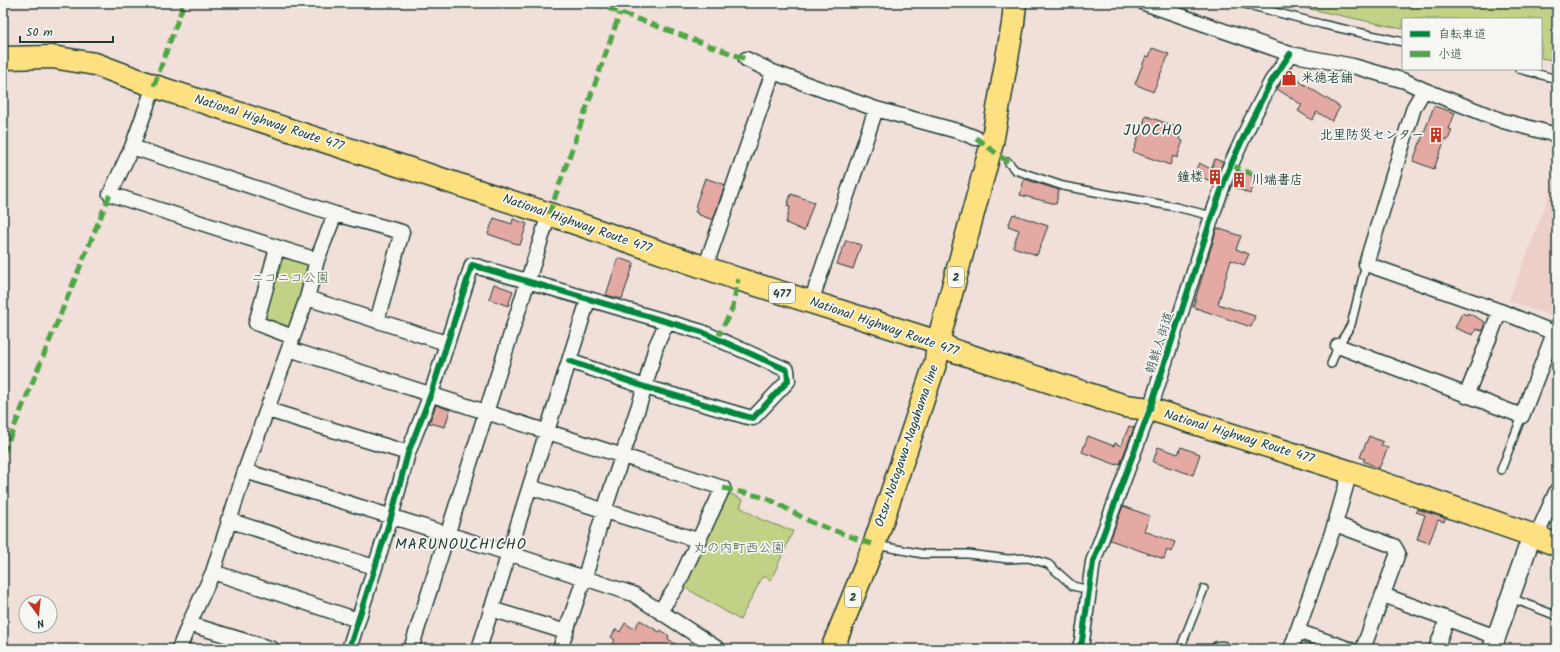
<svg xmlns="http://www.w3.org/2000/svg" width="1560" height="652" font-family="Kalam,'Klee One',sans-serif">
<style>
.built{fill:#edcfca}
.green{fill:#c1d186;stroke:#70875d}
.building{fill:#e4a9a3;stroke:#1f3d34}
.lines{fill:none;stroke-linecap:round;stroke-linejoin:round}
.service-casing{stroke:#1f3d34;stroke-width:10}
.minor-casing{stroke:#1f3d34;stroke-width:17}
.tertiary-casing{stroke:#1f3d34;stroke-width:21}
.primary-casing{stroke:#1f3d34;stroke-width:25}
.trunk-casing{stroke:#1f3d34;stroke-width:25}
.service{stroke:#f6f6f2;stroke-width:7}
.minor{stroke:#f6f6f2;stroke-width:14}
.tertiary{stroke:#f6f6f2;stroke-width:18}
.primary{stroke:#fde080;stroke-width:22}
.trunk{stroke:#fde080;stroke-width:22}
.quiet{stroke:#4fa644;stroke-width:5;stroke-dasharray:10 5;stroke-linecap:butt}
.cycleway-casing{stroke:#f6f6f2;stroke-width:8}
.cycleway{stroke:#00873e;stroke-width:6}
.labels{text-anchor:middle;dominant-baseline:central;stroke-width:3.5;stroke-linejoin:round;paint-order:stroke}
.shield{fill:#f6f6f2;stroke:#60746d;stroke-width:1}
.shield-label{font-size:12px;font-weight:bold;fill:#1f3d34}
.poi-label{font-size:13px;font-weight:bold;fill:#1f3d34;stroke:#f6f6f2;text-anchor:start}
.street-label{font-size:13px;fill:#1f3d34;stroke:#f6f6f2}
.park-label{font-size:13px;fill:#3f5b44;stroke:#f6f6f2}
.quarter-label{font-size:15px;letter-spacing:1px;fill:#1f3d34;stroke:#f6f6f2}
</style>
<rect width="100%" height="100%" fill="#f1dfda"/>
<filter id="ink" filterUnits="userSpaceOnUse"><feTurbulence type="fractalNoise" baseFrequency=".025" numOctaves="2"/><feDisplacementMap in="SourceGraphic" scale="8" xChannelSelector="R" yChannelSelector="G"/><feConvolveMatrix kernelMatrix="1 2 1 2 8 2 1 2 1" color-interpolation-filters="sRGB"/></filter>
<g filter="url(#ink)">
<!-- built -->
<path class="built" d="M1557,174v144l-48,-17z"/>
<!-- green -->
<path class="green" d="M1282,3h275v58l-16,-3v-39h-138v10z
M280,255l28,7 4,6 -22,64 -30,-14z
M731,494l12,6 -3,7 22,13 31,11 -22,49 -8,-4 -23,44 -56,-33 38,-89z"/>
<!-- building -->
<path class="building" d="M1152,48l17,6 -16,38 -18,-8 11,-28 3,1z
M1290,70l12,13 38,24 -8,14 -15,-9 -5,8 -14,-9 4,-6 -25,-16z
M1434,106l21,7 -6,16 3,1 -4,10 -3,-1 -11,30 -21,-8z
M1146,116l37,13 -4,10 4,2 -6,17 -4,-2 -3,9 -37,-13z
M1215,159l8,3 -8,21 -21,-9 5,-11 12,6z
M1238,170l19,8 -7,16 -18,-8z
M705,178l20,7 -12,35 -16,-6 1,-1 -3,-1 2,-4 -2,-1z
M1024,179l35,11 -3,14 -36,-9z
M791,194l23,8 -10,29 -18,-8 4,-16 -3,-1z
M1013,214l35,12 -11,29 -24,-8 6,-17 -11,-4z
M494,218l18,6 1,-5 14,5 -7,21 -32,-11z
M1217,228l24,8 -5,13 13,5 -5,11 -13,-5 -13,44 37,12 -4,11 -58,-20z
M846,240l15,5 -8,24 -16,-5z
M618,258l16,5 -12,36 -16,-4z
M494,284l19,7 -5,15 -19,-7z
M1462,313l5,2 1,-2 17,9 -3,9 -6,-2 -3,6 -18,-7z
M436,405l14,5 -5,17 -16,-4z
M1129,426l5,2 -14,36 -3,-1v2l-35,-13 6,-16 26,10 1,-3 6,3z
M1369,436l14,6 -2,3 7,3 -9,20 -16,-7 2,-2 -5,-2z
M1158,447l20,7 3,-7 19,7 -7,21 -40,-13z
M1123,506l27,10 -6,15 31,11 -4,10 -4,-2 -3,9 -54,-19z
M1417,509l28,9 -1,4 -6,-2 -9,23 -12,-4 8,-24 -9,-3z
M640,620l19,12 2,-2 8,6 -1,3 15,10h-74l6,-9 -4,-3 5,-8 4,3 5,-9 9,6z"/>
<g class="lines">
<defs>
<path id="service" d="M1241,3l80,21 82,18
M1519,69l38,10
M1008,162l7,8 48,16 113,21 36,9
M1331,364l7,-18 13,-21 15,-61
M1501,470l21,-54
M876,545l47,9h45l40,5 20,-1 20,6 25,22 16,4
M1511,598l46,18
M1180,649l24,-60"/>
<path id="minor" d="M1144,3l146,51 63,12 52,15 19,9
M746,59l27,13 103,37 85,23 15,6
M154,86l-22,61 -22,47 207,66
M1557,135l-54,-14 -79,-31 -10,17 -48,157 134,47 57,23
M132,147l203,67 67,18 -25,89
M277,248l-21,75 37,14
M705,268l68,-196
M307,298l139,45
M811,302l65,-193
M1338,346l184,70 32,-83
M289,349l434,139 -46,98 -17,25
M1466,396l34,-85
M268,410l140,43
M245,471l263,82 125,41 85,55
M530,487l167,53
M228,520l146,47
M1335,524l59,22 4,7 -35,96
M1536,537l21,-47
M213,572l145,48
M1383,595l113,42
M491,609l75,23
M189,624l83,25
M1297,631l52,18
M179,649l10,-25 24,-52 32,-101 62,-173 10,-38 18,-46
M349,649l42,-132 17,-64 23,-59 41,-129 230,67 85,38 1,11 -35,37 -5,-1 -103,-30 -76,-26
M411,649l138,-435
M479,649l109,-349
M560,649l27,-79 17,-59 41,-124 11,-41 11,-24
M1079,649l3,-8 11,-79 57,-153 62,-193 16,-45 22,-48 21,-41 19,-28
M1218,649h5
M1291,649l44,-125 15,-52
M1436,649l11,-30"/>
<path id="tertiary" d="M1492,649l40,-114"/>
<path id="primary" d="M832,649l42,-104 62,-184 2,-19 54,-199 21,-119 2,-21"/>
<path id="trunk" d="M3,58l49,-1 43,7 59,22 395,128 189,65 200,63 14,8 173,56 25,3 200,63 182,63 25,10"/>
</defs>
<!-- service casing -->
<use href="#service" class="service-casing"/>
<!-- minor casing -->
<use href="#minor" class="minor-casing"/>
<!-- tertiary casing -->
<use href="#tertiary" class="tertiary-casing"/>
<!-- primary casing -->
<use href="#primary" class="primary-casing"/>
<!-- trunk casing -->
<use href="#trunk" class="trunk-casing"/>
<!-- service -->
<use href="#service" class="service"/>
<!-- minor -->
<use href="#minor" class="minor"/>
<!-- tertiary -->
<use href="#tertiary" class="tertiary"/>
<!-- primary -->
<use href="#primary" class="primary"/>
<!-- trunk -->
<use href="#trunk" class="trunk"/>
<!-- quiet -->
<path class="quiet" d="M594,3l152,56
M154,86l30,-83
M976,138l32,24
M1231,165l43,18
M549,214l71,-201
M717,339l16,-32 5,-28
M3,454l107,-260
M723,488l44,10 44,24 63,23"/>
<defs>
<path id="cycleway" d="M349,649l42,-132 17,-64 23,-59 41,-129 230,67 85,38 1,11 -35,37 -5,-1 -103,-30 -76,-26
M1079,649l3,-8 11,-79 57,-153 62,-193 16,-45 22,-48 21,-41 19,-28"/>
</defs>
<!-- cycleway casing -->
<use href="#cycleway" class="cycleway-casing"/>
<!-- cycleway -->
<use href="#cycleway" class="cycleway"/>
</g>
</g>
<!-- icons -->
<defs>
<symbol id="shop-bare" viewBox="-9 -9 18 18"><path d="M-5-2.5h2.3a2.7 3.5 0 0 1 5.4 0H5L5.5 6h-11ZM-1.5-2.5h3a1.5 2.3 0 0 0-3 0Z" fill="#c8321e" stroke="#f6f6f2" stroke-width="2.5" paint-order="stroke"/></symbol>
<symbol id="building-bare" viewBox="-9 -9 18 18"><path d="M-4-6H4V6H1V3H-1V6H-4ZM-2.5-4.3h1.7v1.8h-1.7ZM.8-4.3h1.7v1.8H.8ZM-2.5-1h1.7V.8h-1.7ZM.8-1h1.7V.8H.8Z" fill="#c8321e" stroke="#f6f6f2" stroke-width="2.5" paint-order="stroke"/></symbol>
</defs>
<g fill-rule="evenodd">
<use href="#shop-bare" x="1278" y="67" width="22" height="22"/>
<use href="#building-bare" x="1425" y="124" width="22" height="22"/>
<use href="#building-bare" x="1204" y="166" width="22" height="22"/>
<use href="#building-bare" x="1228" y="169" width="22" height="22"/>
</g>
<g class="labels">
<!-- shield labels -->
<g class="shield">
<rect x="948" y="267" width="16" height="20" rx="3"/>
<rect x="769" y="283" width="26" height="20" rx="3"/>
<rect x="845" y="587" width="16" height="20" rx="3"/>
</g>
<g class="shield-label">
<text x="956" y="277">2</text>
<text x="782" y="293">477</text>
<text x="853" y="597">2</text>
</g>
<!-- poi labels -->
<g class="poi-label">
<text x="1301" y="78">米徳老舗</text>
<text x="1424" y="135" text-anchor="end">北里防災センター</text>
<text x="1203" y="177" text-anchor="end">鐘楼</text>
<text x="1251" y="180">川端書店</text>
</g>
<!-- street labels -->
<g class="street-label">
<text transform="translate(269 123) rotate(18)">National Highway Route 477</text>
<text transform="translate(577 224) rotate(19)">National Highway Route 477</text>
<text transform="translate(884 327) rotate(19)">National Highway Route 477</text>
<text transform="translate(1160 343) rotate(-72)">朝鮮人街道</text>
<text transform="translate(1239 437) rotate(17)">National Highway Route 477</text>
<text transform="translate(907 446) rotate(-71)">Otsu-Notogawa-Nagahama line</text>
</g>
<!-- park labels -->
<g class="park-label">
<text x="290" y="278">ニコニコ公園</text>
<text x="739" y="548">丸の内町西公園</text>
</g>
<!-- quarter labels -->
<g class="quarter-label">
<text x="1153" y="131">JUOCHO</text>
<text x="461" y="545">MARUNOUCHICHO</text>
</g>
</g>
<!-- margin -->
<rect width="1560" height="652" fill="none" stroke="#f6f6f2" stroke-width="16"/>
<rect x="8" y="8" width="1544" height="636" fill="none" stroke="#1f3d34" stroke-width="1.5" filter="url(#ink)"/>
<!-- legend -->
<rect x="1402" y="18" width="140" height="52" fill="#f6f6f2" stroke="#a0aca6"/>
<rect x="1410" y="31" width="20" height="6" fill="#00873e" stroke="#a0aca6"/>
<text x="1438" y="38" font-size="12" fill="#1f3d34">自転車道</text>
<rect x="1410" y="51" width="20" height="6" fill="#4fa644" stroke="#a0aca6"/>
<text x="1438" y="58" font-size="12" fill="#1f3d34">小道</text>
<!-- north arrow -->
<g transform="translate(38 614) rotate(165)"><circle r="19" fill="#f6f6f2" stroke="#a0aca6"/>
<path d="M0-3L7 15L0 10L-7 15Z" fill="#c8321e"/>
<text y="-6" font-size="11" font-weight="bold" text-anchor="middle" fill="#1f3d34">N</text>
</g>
<!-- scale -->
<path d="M20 36v6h93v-6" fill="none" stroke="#1f3d34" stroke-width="2"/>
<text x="26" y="36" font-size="12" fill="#1f3d34" stroke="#f6f6f2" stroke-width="3" paint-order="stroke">50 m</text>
</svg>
